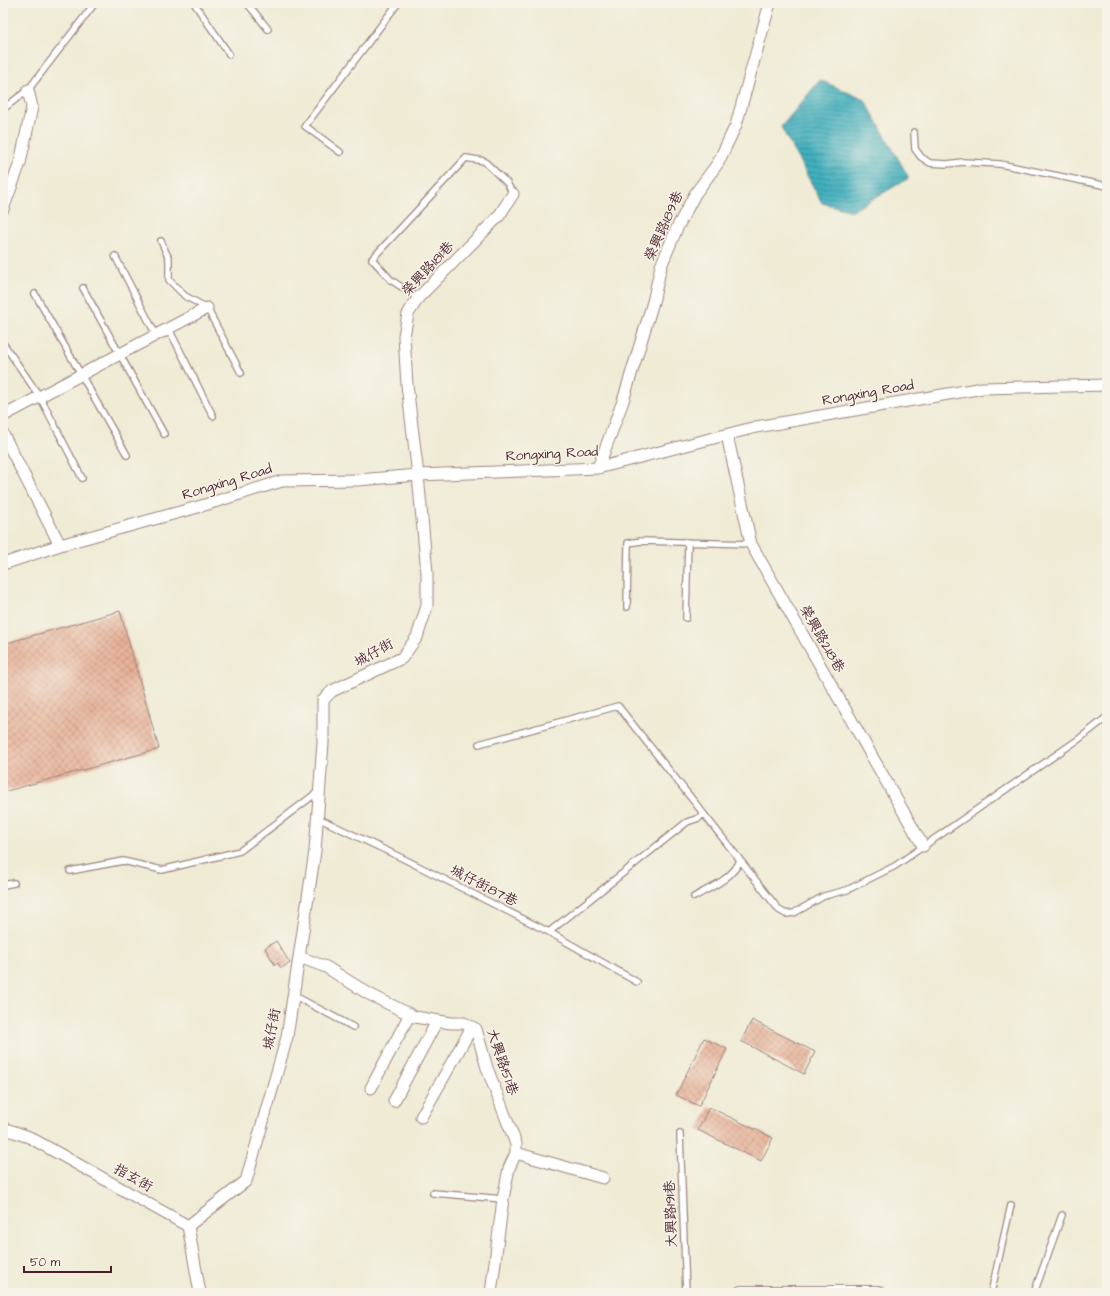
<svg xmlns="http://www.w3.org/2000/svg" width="1110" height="1296" font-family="'Architects Daughter','LXGW WenKai TC',sans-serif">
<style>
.water{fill:url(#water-rules);stroke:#456774}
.building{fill:url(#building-cross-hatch)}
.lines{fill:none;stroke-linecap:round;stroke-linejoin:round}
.service-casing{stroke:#9c8580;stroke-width:8}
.minor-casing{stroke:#9c8580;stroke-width:13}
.tertiary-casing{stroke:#9c8580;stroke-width:16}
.service{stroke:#fff;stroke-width:5.5}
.minor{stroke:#fff;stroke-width:11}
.tertiary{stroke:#fff;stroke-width:14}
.labels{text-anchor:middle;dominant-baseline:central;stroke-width:3;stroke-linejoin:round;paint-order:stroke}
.street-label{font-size:14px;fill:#4a1f2b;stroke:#f7f3e8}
</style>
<defs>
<pattern id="water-rules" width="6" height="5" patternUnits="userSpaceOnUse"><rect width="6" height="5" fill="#40afbd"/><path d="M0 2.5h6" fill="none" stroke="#388e9a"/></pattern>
<pattern id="building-cross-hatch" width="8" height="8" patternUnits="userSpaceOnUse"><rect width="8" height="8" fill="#e8b299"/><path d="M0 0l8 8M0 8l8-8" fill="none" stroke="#be907d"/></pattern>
</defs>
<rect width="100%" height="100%" fill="#f7f3e8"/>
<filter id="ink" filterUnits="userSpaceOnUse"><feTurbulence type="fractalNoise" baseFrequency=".025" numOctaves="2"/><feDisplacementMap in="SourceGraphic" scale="8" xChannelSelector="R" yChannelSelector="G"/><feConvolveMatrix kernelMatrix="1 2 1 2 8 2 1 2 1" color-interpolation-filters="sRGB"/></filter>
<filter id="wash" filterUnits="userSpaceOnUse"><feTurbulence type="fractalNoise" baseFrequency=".012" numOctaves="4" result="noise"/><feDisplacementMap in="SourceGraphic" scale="16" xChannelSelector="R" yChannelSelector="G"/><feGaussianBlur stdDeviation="0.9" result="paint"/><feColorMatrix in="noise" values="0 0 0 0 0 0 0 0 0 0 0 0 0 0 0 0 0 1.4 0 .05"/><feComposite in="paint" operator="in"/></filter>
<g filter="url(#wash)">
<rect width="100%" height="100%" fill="#efebd5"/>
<!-- water -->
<path class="water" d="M820,80l45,20 44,78 -57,33 -30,-8 -41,-76z"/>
<g id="blocks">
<!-- building -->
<path class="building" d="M120,611l39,138 -156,43v-148z
M276,941l14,22 -9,5 -3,-5 -3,2 -10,-17z
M752,1020l63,32 -11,22 -63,-33z
M704,1038l23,11 -28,57 -23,-11z
M709,1107l64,31 -12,23 -63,-31z"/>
</g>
</g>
<g filter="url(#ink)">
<use href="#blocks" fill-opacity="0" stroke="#9c8580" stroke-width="1"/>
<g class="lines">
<defs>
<path id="service" d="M194,3l35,51
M247,3l21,26
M3,109l25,-19 67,-87
M914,132l1,17 6,8 9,6 17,1 16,-2 37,2 107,22
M340,152l-35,-26 93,-123
M161,241l8,18v21l16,16 22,12 34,65
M115,256l41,79
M83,288l81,146
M35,294l92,161
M418,298l-27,-18 -19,-21 94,-101 18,3 23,22 6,11
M164,334l7,-1 42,83
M3,343l37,54 42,81
M627,607l1,-64 14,-2 109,3
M686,618l2,-76
M479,744l139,-38 85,107
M318,818l86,41 145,73 88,50
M740,860l39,50 7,4 8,-1 30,-17 23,-6 48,-24 184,-127 28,-22
M70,871l53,-10 39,9 78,-19 79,-60
M3,885l11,-2
M549,932l138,-110 12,-4 4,-5 37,47c-6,18 -31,28 -46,37
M293,995l60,32
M680,1134l6,159
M433,1193l70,6
M991,1293l20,-88
M1034,1293l28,-78"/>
<path id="minor" d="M3,209l17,-46 12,-56 -4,-17
M3,416l204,-108
M3,434l57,111
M727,435l24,109 172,302
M598,468l25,-67 30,-99 8,-36 16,-38 18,-34 23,-31 18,-38 34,-122
M3,564l57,-19 138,-38 84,-26 76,-1 60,-5 180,-7 158,-41 227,-39 124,-3
M299,957l27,10 43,27 46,23 36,6h13l12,6 11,39 29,76v9l-7,15 -6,31 -12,94
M371,1088l39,-74
M394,1101l43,-80
M421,1117l51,-90
M3,1128l26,9 159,89 12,67
M516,1153l87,25
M188,1226l58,-45 41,-144 28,-186 8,-108v-43l9,-9 70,-33 15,-21 10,-31v-33l-9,-98 -11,-90 -3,-49 4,-22 10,-16 81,-82 14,-22"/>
<path id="tertiary" d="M741,1293h137"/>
</defs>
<!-- service casing -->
<use href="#service" class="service-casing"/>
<!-- minor casing -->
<use href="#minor" class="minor-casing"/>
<!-- tertiary casing -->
<use href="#tertiary" class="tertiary-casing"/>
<!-- service -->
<use href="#service" class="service"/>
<!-- minor -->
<use href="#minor" class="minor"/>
<!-- tertiary -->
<use href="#tertiary" class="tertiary"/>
</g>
</g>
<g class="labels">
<!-- street labels -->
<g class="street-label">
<text transform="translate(664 226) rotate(-66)">榮興路189巷</text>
<text transform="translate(428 269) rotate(-47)">榮興路181巷</text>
<text transform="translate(868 393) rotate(-10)">Rongxing Road</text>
<text transform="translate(552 454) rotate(-3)">Rongxing Road</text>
<text transform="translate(227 482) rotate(-17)">Rongxing Road</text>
<text transform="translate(822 639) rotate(60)">榮興路218巷</text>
<text transform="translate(374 653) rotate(-29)">城仔街</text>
<text transform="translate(484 886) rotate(27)">城仔街87巷</text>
<text transform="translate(272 1029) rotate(-79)">城仔街</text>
<text transform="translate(502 1062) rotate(71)">大興路151巷</text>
<text transform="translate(133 1178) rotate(29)">指玄街</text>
<text transform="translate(671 1214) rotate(-92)">大興路191巷</text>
</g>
</g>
<!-- margin -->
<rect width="1110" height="1296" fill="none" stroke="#f7f3e8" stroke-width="16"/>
<!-- scale -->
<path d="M24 1266v6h87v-6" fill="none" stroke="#4a1f2b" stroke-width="2"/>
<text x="30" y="1266" font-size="12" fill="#4a1f2b" stroke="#f7f3e8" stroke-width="3" paint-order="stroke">50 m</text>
</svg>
